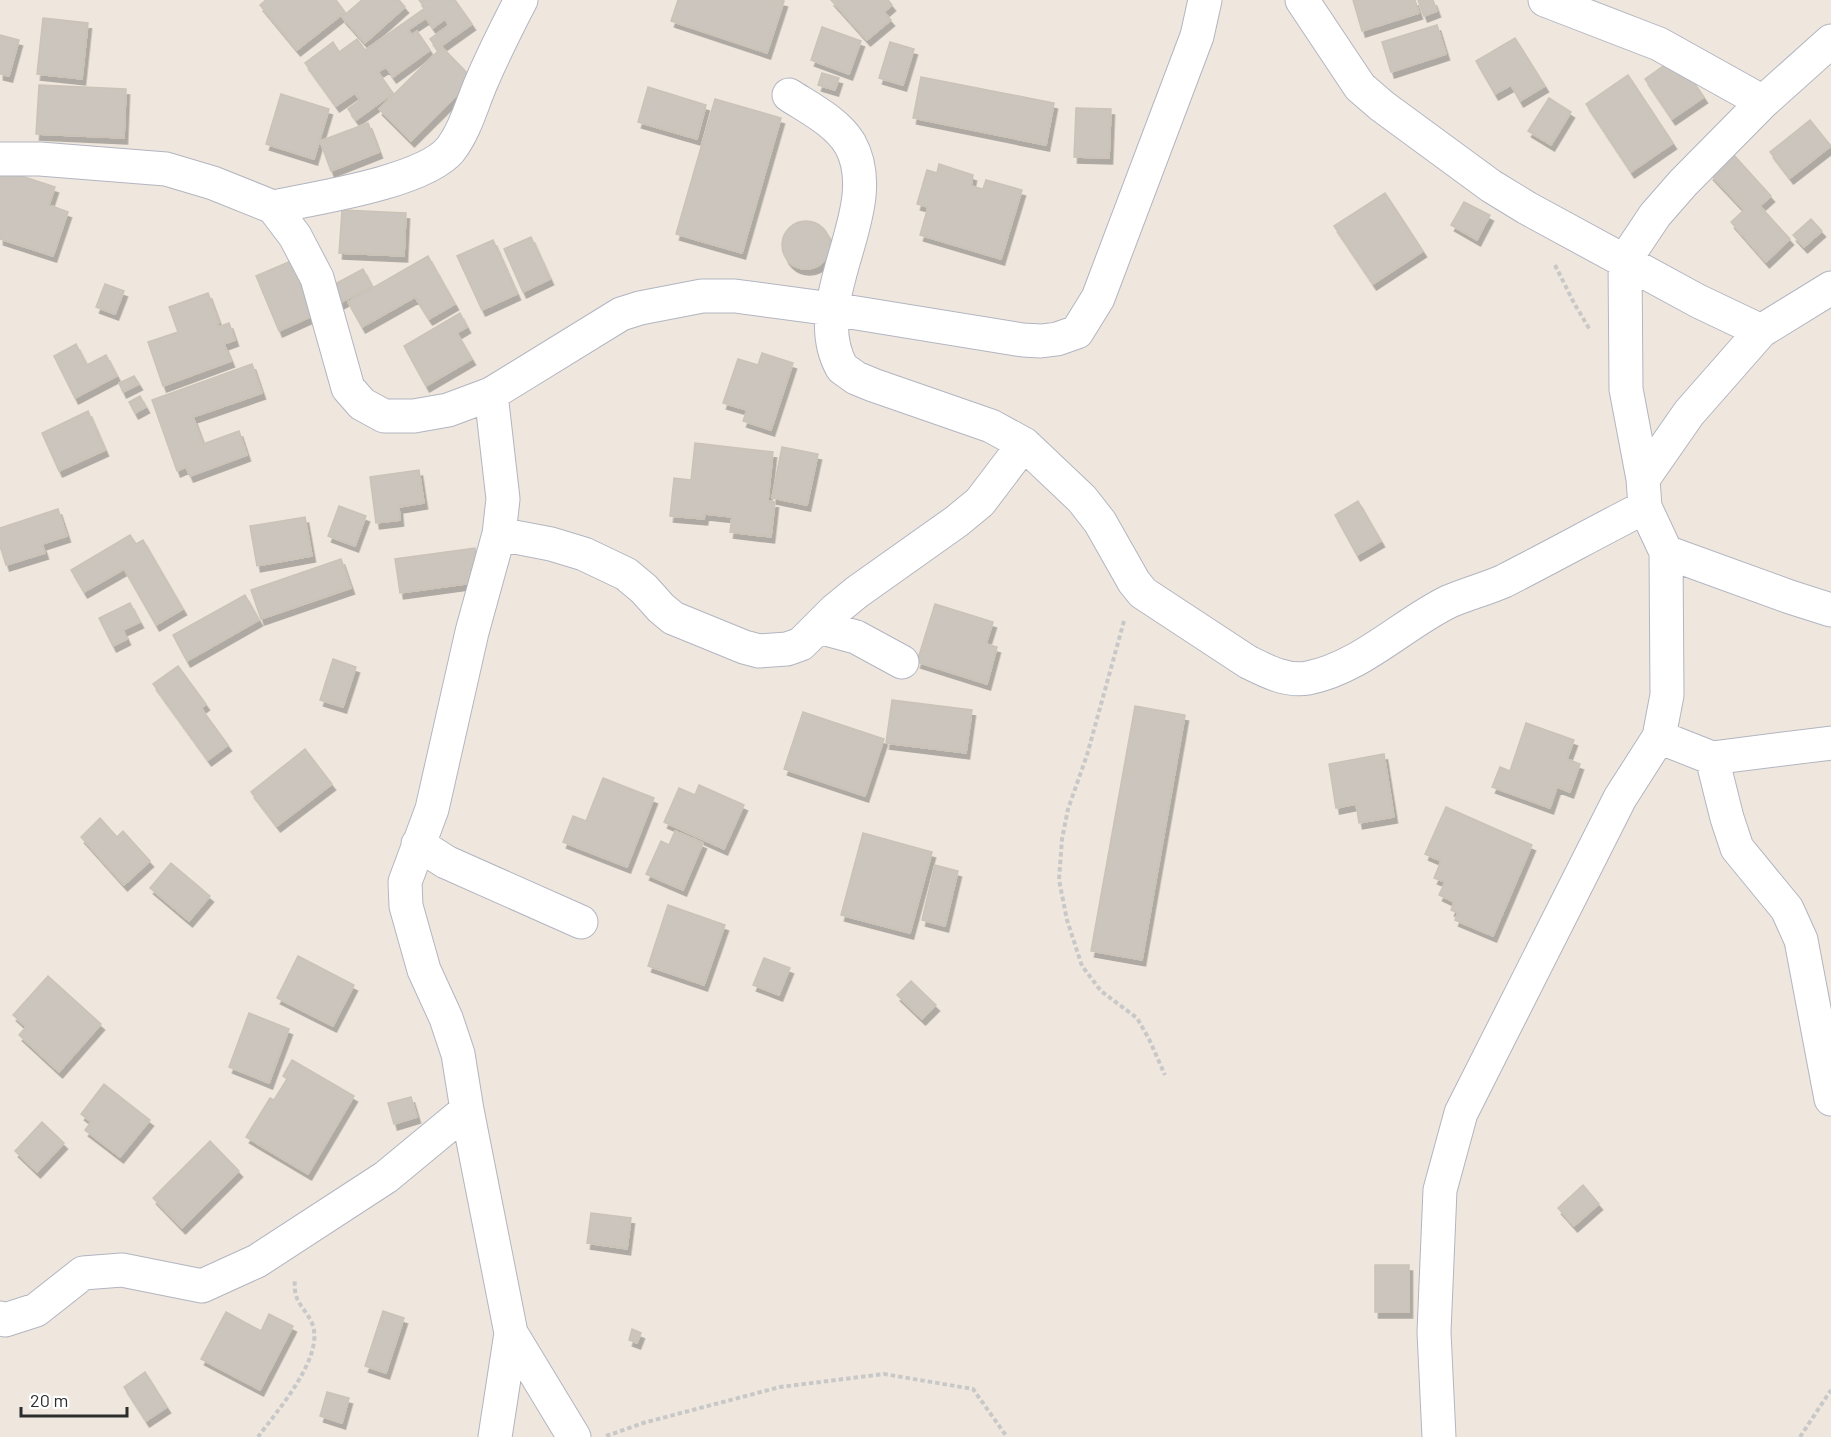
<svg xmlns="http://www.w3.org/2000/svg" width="1831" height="1437" font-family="Barlow,sans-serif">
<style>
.building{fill:#cbc5bd;stroke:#cbc3b7;stroke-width:1.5;filter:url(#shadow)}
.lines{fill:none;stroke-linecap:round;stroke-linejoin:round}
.minor-casing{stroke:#b2b5c1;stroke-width:35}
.path{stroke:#c8c8c8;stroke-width:4;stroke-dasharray:4.5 3;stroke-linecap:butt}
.minor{stroke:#fff;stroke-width:33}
</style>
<defs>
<filter id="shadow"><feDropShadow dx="3.5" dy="6" stdDeviation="0" flood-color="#0004"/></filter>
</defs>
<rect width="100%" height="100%" fill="#efe7de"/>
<!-- building -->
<path class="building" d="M266,0h70l9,12 -48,38 -37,-45z
M362,0h37l6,7 -40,36 -23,-26z
M419,0h36l17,24 -35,25 -7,-10 19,-14 -4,-6 -12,9 -7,-10 -18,12 4,5 5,-4 13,19 -37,27 -7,-10 -8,5 15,21 -37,27 -8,-11 12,-9 -5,-7 -19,13 -31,-43 28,-21 6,10 18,-13 8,11 60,-42z
M678,0h102l4,1 -17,52 -96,-32z
M831,0h57l4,5 -8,7 7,8 -24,20z
M1353,0h62l4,13 -57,18z
M1418,0h15l4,11 -13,5z
M43,18l45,5 -6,56 -45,-5z
M1437,25l9,29 -55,18 -9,-30z
M822,27l39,14 -12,33 -38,-14z
M0,35l19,5 -10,36 -9,-2z
M1515,38l30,48 -25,15 -9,-16 -16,9 -19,-33z
M890,42l24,7 -11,36 -24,-7z
M442,47l31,32 -62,62 -32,-32z
M1676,57l28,40 -32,22 -27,-40z
M822,73l17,5 -4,12 -17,-5z
M1628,75l45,68 -42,29 -45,-68z
M921,77l133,26 -8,42 -133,-27z
M39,85l87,4 -2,49 -88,-4z
M648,87l58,18 -9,34 -59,-17z
M281,94l48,15 -15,50 -48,-15z
M1549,98l22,14 -20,33 -23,-14z
M715,99l66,19 -39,135 -66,-19z
M1076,108l35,1 -2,49 -35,-1z
M1810,120l21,26 -41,32 -20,-26z
M368,123l11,29 -48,19 -11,-30z
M1732,153l39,43 -11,10 30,33 -24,23 -35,-40 13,-12 -34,-36z
M939,164l34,11 -2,11 12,3 3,-9 36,10 -21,69 -81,-24 8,-28 -11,-3 10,-34 10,3z
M0,169l55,18 -6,18 19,7 -15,44 -53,-17z
M1385,193l38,58 -50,33 -39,-58z
M1464,202l26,13 -13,25 -26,-15z
M342,210l64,3 -2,43 -65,-3z
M1811,219l11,12 -18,16 -11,-12z
M782 245a24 24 0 1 1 48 0a24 24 0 1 1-48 0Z
M531,237l19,42 -27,13 -19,-43z
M493,240l24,54 -35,16 -25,-54z
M428,256l27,48 -26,15 -14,-22 -53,30 -14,-25z
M291,261l23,54 -35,16 -23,-55z
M363,269l9,17 -32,17 -9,-17z
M105,284l19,7 -9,23 -19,-7z
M208,293l11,30 -2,1 1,3 11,-4 6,17 -11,4 7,17 -68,25 -15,-44 30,-10 -9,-25z
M460,313l7,14 -10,6 15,26 -46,27 -22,-40z
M76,344l11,21 19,-10 11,21 -42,22 -21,-42z
M762,353l31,10 -22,67 -28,-9 4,-11 -24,-7 15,-44 20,6z
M252,364l10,29 -69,24 10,27 36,-13 8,24 -57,21 -4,-9 -9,4 -25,-71z
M134,376l5,8 -16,8 -4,-9z
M140,396l6,11 -11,6 -6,-11z
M88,411l17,39 -46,21 -17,-38z
M695,443l78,9 -5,49 7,1 -4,35 -41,-5 2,-15 -27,-3 -1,5 -34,-3 4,-38 17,2z
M782,447l36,7 -11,51 -35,-7z
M419,470l5,33 -25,4 1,13 -24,3 -6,-46z
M1358,501l23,40 -24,14 -22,-40z
M339,506l27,10 -11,30 -27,-10z
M58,509l9,27 -25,8 3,9 -39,12 -6,-19v-18z
M305,517l7,39 -55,10 -7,-40z
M130,535l6,9 7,-4 40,69 -27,16 -32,-56 -40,23 -13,-22z
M475,548l4,34 -79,11 -5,-34z
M341,559l10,29 -90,31 -10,-29z
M245,595l14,25 -72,41 -14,-26z
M130,603l10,19 -17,8 4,9 -14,7 -14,-28z
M935,604l58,18 -7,22 11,3 -10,37 -70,-22z
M333,659l23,8 -13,40 -23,-7z
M178,666l28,38 -5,4 27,37 -20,15 -55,-76z
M892,700l80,10 -6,43 -80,-10z
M1135,706l50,9 -43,245 -51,-9z
M803,712l81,27 -19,57 -81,-27z
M1526,723l48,17 -7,19 13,5 -10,28 -13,-5 -7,21 -58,-21 8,-20 10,4z
M305,749l27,35 -55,42 -26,-34z
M1384,754l10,63 -35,6 -3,-19 -20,4 -7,-44z
M603,778l51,20 -27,69 -64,-25 10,-26 13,5z
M699,785l45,20 -20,44 -60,-27 15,-34 16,7z
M1446,807l86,38 -39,91 -38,-16 3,-7 -7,-3 3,-8 -15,-7 6,-13 -11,-4 7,-17 -16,-7z
M100,818l17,19 6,-6 27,30 -26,24 -43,-48z
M675,831l28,12 -20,47 -37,-16 15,-33 8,4z
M863,833l69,19 -22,81 -69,-18z
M171,863l39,33 -21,25 -39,-33z
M935,865l23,6 -13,55 -23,-6z
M668,905l57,20 -21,60 -56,-19z
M298,956l56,29 -21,41 -56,-28z
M764,958l26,10 -11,27 -26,-10z
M48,976l53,48 -42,48 -40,-37 7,-8 -13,-12z
M911,981l25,24 -14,14 -25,-24z
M249,1013l40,16 -20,54 -40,-16z
M292,1060l62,36 -46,78 -62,-37 24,-39 4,2 13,-21 -4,-3z
M104,1084l46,36 -30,37 -35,-27 6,-8 -10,-8z
M411,1097l6,20 -23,7 -6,-21z
M42,1122l22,21 -27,29 -22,-21z
M210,1141l29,30 -57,57 -29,-30z
M1583,1185l16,19 -25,22 -16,-18z
M591,1213l40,5 -4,31 -40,-6z
M1375,1265h34v47h-34z
M383,1311l21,7 -18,55 -21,-7z
M226,1312l35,19 8,-17 24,12 -33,64 -59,-31z
M632,1329l9,4 -4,10 -8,-3z
M145,1372l22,35 -21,14 -22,-34z
M327,1392l22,6 -7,25 -22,-7z"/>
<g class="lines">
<defs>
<path id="minor" d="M1302,0l58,87 22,19 109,80 36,22 171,93 63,30
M1545,0l114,44 104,58
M789,95c20,13 48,27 61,49 37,66 -47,155 -8,224l14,10 17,7 118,41 33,18 58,55 18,23 34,60 9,11 105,69c18,9 39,20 60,16 52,-10 95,-54 140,-76 18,-8 38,-13 56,-21 47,-24 94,-50 141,-74
M0,159h40l126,10 47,14 60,24 22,29 22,42 31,110 14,16 22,12h30l34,-6 43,-16 130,-80 19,-6 62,-12h33l97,13 191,31 18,1 16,-2 20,-7 21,-34 99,-262 8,-36
M273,207c43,-9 150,-25 177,-57 15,-19 22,-46 31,-67 12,-28 26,-56 40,-83
M491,394l12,105 -4,35 -27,98 -40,177 -27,73 1,24 18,64 22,48 12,36 9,56 44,223 63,104
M1643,479l46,-66 72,-82 70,-43
M499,534l52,10 33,10 42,20 18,15 17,19 12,10 71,29 15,4 28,-2 14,-5 34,-34 22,-18 100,-71 23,-19 44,-58
M1666,552l124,45 41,13
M819,627l37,10 46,25
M1659,737l53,21 119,-15
M1712,758l15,60 10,30 50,61 14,31 30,159
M418,844l28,18 135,60
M0,1318l5,2 31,-10 47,-37 39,-3 80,16 55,-25 129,-84 81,-67
M495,1437l16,-104
M1439,1437l-5,-105 6,-142 21,-77 159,-315 39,-61 8,-42 -1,-143 -21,-45 -2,-28 -17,-90 -1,-129 30,-45 28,-32 80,-81 68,-61"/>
</defs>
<!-- minor casing -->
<use href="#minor" class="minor-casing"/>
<!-- path -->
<path class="path" d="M1555,265l19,38 16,27
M1124,621l-37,134 -19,54 -6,30 -3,41 8,40 15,46 19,25 36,27 12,21 16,36
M606,1436l37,-13 137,-36 104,-13 89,15 34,48
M258,1437c19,-26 65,-78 55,-111 -6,-18 -21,-22 -18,-47
M1800,1437l31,-47"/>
<!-- minor -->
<use href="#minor" class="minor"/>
</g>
<!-- scale -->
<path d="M21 1407v9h106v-9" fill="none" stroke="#2d2d2d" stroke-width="3"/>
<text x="30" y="1407" font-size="18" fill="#2d2d2d" stroke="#ffffff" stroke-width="4.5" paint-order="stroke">20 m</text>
</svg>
